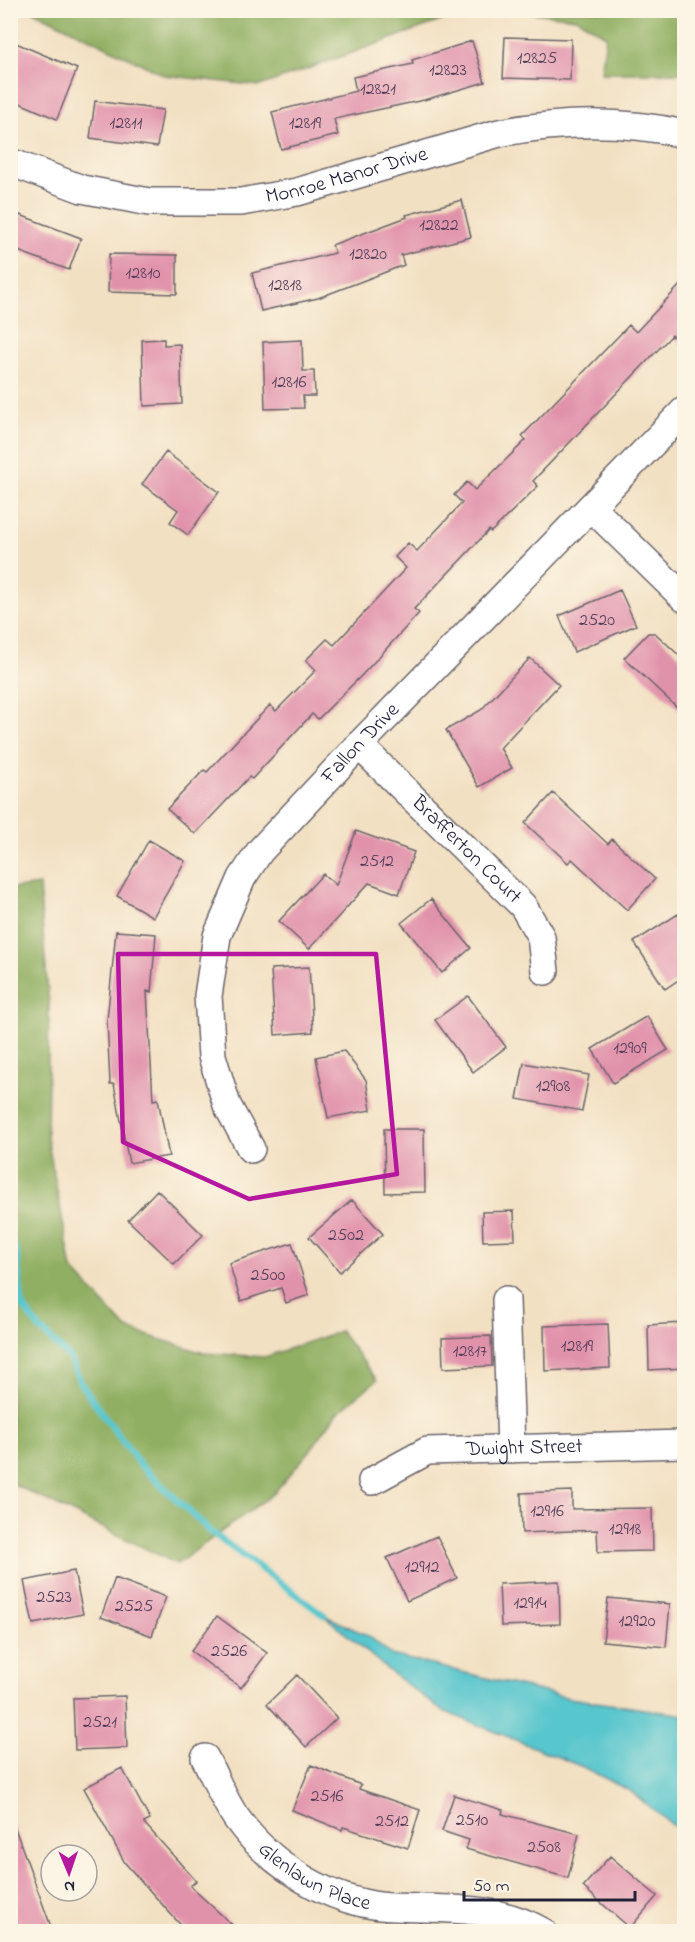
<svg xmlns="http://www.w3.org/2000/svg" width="695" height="1942" font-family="'Indie Flower',sans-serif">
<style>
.forest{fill:#90af62;stroke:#59684e;stroke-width:1.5}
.water{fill:#59c6cd;stroke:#3e7484;stroke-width:1.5}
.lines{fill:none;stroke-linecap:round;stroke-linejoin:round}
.stream{stroke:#59c6cd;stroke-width:7}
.building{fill:#e192ab}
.minor-casing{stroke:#6b646a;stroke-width:30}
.minor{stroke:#fff;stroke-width:27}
.marked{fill:none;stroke:#b5179e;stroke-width:4.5;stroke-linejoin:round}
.labels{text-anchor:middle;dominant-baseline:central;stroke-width:5;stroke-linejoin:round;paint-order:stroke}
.number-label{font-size:18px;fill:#523e57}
.street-label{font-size:21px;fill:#22223b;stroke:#fcf5e5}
</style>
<rect width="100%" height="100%" fill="#fcf5e5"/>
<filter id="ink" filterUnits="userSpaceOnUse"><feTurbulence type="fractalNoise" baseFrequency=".0167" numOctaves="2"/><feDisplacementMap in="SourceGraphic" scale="12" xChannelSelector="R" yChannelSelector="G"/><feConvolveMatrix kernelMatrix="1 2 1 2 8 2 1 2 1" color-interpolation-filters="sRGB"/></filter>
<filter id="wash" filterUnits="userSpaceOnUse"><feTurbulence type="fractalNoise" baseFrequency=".008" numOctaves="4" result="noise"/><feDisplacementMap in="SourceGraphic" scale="24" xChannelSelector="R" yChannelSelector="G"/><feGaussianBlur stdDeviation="1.35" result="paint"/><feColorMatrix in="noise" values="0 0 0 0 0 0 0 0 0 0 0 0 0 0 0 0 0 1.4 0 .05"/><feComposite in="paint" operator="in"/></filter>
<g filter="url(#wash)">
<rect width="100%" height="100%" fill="#f2e0c2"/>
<!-- forest -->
<path class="forest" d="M33,11v-1l435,1 -208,75 -96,-11z
M516,11h168v62h-83l5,-37 -30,-18z
M39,885l10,120 -2,133 25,131 55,60 77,24 61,4 75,-26 37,49 -40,33 -28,39 -36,42 -96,70 -166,-81 -1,-594z"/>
<!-- water -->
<path class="water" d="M324,1615l46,22 21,18 178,43 115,17v119l-54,-43 -47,-24 -142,-57 -47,-35z"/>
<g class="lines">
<!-- stream -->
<path class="stream" d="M10,1239l6,12 6,54 17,23 31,30 11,26 59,81 71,67 113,83"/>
</g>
<g id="blocks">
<!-- building -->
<path class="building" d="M505,37l66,2 -1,41 -67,-2z
M472,41l13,41 -61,18 -90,19 4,16 -57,14 -9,-37 84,-21 -3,-14 60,-13 -1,-4z
M16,43l61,26 -20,50 -47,-20v-44z
M95,101l68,9 -6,37 -67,-9z
M462,200l9,37 -70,18 3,10 -86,33 -57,13 -9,-38 83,-20 -3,-8 75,-28 -1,-2z
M20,215l61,23 -12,32 -59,-22v-9z
M109,254l68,1v39l-69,-2z
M684,281v66l-12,-12 -139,146 5,5 -47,46 -2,-2 -75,79 5,4 -56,61 -45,45 -6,-5 -60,65 -3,-2 -54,57 -28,-25 37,-39 3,2 63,-67 6,6 40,-41 -10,-10 21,-21 7,6 72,-77 -11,-11 13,-14 9,8 45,-48 -8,-8 13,-13 8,8 51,-50 -4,-4 107,-111 7,7z
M164,339v6l16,-1 2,60 -38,2 -2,-66z
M302,340l1,31h11l1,25h-12l1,12 -39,1 -2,-67z
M166,452l53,40 -31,43 -18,-13 8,-12 -36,-26z
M620,590l16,35 -62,27 -15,-36z
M648,633h7l29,27v54l-60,-56z
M530,658l29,27 -59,63 12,20 -33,19 -33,-57 35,-20z
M553,793l55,51 4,-5 43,40 -28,31 -55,-51 -4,4 -43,-40z
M356,831l58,21 -15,42 -30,-11 -60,66 -30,-28 44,-47 13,11z
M149,840l36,21 -32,56 -36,-21z
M431,899l40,49 -29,25 -41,-50z
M678,914l6,10v52l-19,13 -31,-47z
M116,931l40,3 -5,58 -4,-1 6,109 5,-1 11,57 -40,7 -15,-79h-4l-3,-64z
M309,967l4,65 -38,3 -4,-66z
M468,996l38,51 -33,25 -38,-52z
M647,1016l21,34 -55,33 -21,-34z
M344,1051l22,29 5,30 -43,8 -12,-61z
M524,1063l65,12 -7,36 -65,-12z
M384,1129h40l1,63 -40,1z
M157,1190l46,45 -29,29 -46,-44z
M352,1200l31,34 -43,38 -31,-35z
M514,1211l1,29 -32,1 -1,-29z
M292,1243l17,52 -23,8 -5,-15 -40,13 -12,-38z
M684,1323v45l-35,2 -1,-45z
M608,1324l2,44 -65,3 -1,-45z
M491,1336l1,30 -49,2 -1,-30z
M572,1491v18l80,-1 1,43 -55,1 -1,-22 -75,3 -1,-40z
M437,1536l20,42 -50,23 -20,-43z
M74,1571l9,43 -50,10 -9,-43z
M115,1578l51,19 -14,39 -51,-19z
M559,1581l1,43 -59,2 -2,-42z
M608,1598l62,6 -4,43 -63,-6z
M217,1616l50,37 -26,35 -50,-37z
M297,1675l40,43 -31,29 -39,-43z
M125,1696l2,52 -52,2 -2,-52z
M311,1765l50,20 -2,4 61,21 -12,38 -65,-21 -1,3 -50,-20z
M122,1768l28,52 -6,3 52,58 -6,5 50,46h-53l-62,-69 -41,-75z
M454,1795l49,15 -1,4 77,20 -11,44 -102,-29 3,-9 -27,-9z
M10,1823h3l40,109h-43z
M610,1856l47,40 -27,32 -47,-41z"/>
</g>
</g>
<g filter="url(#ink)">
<use href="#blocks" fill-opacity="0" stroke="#6b646a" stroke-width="1.5"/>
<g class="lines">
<defs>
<g id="minor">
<path id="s1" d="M10,162l72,27 67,13h92l56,-10 202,-59c63,-12 124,-13 185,1"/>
<path d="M591,507l93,91"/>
<path id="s2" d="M359,745l164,161 18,31 4,34"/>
<path id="s3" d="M251,1149l-24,-44 -15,-49 -4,-60 9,-60 25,-58 18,-27 99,-106 325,-334"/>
<path d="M506,1300l5,149"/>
<path id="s4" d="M372,1481l55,-30 257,-7"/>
<path id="s5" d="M205,1758c10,19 19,43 32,61 31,43 83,77 136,86 16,3 34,2 50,3 42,1 82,2 120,24"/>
</g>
</defs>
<!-- minor casing -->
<use href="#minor" class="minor-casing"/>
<!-- minor -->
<use href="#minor" class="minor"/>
</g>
</g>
<!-- marked area -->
<path class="marked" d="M118,954h258l21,220 -148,25 -126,-57z"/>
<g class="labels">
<!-- number labels -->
<g class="number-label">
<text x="537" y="59">12825</text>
<text x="448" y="71">12823</text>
<text x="378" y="90">12821</text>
<text x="126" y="124">12811</text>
<text x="305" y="124">12819</text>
<text x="439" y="226">12822</text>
<text x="368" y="255">12820</text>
<text x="143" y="274">12810</text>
<text x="285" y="286">12818</text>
<text x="289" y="383">12816</text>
<text x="597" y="621">2520</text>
<text x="377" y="862">2512</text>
<text x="630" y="1049">12909</text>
<text x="553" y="1087">12908</text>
<text x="346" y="1236">2502</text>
<text x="268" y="1276">2500</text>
<text x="577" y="1347">12819</text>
<text x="470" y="1352">12817</text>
<text x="547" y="1512">12916</text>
<text x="625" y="1530">12918</text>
<text x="422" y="1568">12912</text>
<text x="54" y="1598">2523</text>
<text x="530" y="1604">12914</text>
<text x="134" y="1607">2525</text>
<text x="637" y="1622">12920</text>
<text x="229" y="1652">2526</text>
<text x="100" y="1723">2521</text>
<text x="327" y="1797">2516</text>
<text x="472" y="1821">2510</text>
<text x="392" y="1822">2512</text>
<text x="544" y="1848">2508</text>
</g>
<!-- street labels -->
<g class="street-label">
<text stroke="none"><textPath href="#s1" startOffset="346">Monroe Manor Drive</textPath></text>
<text stroke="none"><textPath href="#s3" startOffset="465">Fallon Drive</textPath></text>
<text stroke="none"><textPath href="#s2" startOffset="150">Brafferton Court</textPath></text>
<text stroke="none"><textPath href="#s4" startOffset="160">Dwight Street</textPath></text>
<text stroke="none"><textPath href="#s5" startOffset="168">Glenlawn Place</textPath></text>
</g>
</g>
<!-- margin -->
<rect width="695" height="1942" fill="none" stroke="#fcf5e5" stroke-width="36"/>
<!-- north arrow -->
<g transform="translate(69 1873) rotate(178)"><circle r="28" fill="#fcf5e5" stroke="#a5a1a1" stroke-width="1.5"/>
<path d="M0-4.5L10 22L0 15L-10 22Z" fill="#b5179e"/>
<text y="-9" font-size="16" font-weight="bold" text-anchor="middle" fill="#22223b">N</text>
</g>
<!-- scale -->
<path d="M464 1891v9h171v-9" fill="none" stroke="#22223b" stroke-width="3"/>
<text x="473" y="1891" font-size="18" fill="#22223b" stroke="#fcf5e5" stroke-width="4.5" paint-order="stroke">50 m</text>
</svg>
